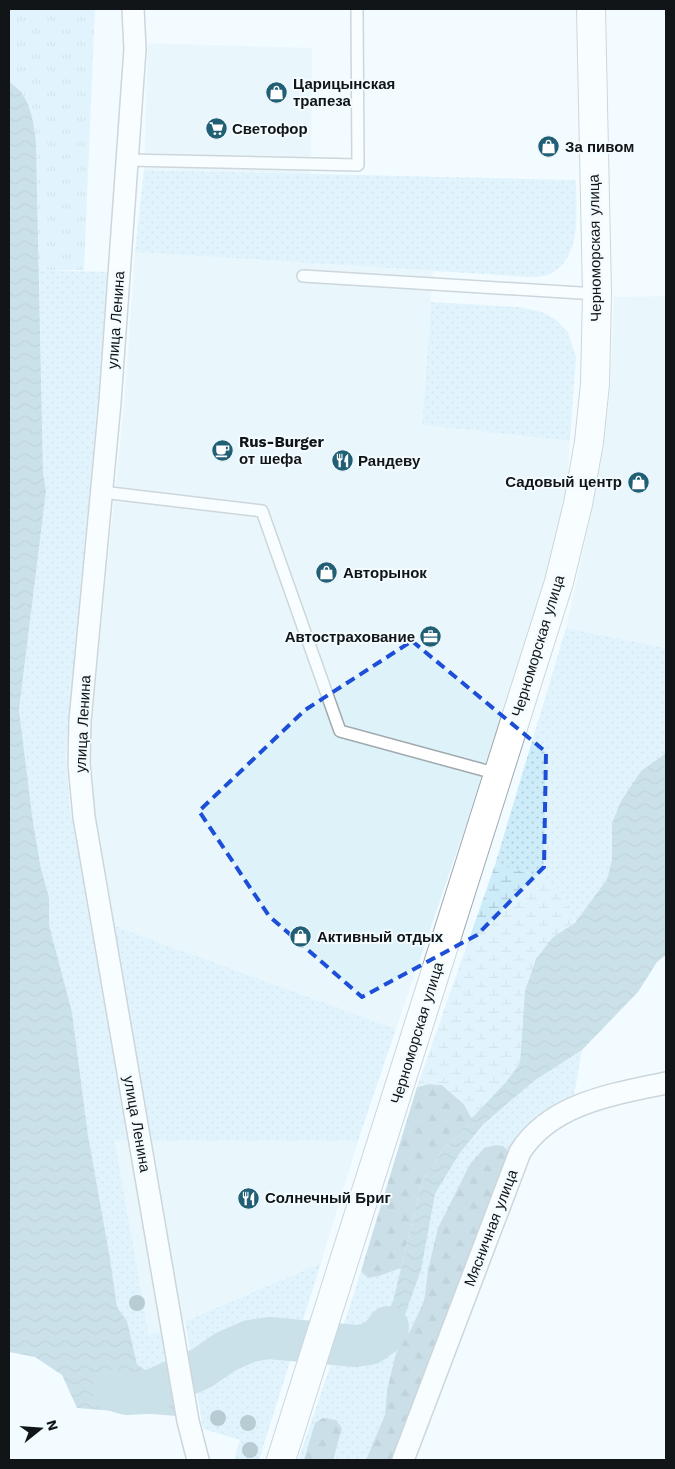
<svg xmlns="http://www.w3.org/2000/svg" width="675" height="1469" font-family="'Work Sans',sans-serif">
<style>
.built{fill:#def2fa}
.grass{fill:url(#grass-dots)}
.forest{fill:url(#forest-firs)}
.wetland{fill:url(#wetland-marsh)}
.park{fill:url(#park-tufts)}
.water{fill:url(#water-waves)}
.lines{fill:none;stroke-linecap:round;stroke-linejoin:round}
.river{stroke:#9cc1d0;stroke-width:42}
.lane-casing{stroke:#9fa9ae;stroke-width:14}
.street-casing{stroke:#9fa9ae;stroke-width:24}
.secondary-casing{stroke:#9fa9ae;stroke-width:30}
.lane{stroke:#fff;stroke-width:11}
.street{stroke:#fff;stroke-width:21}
.secondary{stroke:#fff;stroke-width:28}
.tree{fill:#70929d}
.marked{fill:none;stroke:#1d4ed8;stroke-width:4;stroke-dasharray:10 6;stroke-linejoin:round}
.labels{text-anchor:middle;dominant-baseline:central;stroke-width:4;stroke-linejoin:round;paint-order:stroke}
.poi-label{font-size:15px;font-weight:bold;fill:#111517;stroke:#f2fbff;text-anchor:start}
.street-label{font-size:15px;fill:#111517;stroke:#f2fbff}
</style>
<defs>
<pattern id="grass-dots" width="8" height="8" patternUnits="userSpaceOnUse" patternTransform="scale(1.25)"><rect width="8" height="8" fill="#cdecfa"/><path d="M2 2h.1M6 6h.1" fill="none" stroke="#afcad6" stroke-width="1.8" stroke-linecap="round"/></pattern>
<pattern id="forest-firs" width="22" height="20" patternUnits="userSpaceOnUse" patternTransform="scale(1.25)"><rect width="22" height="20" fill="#99bdcd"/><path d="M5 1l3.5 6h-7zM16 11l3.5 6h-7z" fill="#83a2af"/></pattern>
<pattern id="wetland-marsh" width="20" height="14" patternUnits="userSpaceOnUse" patternTransform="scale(1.25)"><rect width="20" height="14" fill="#cdecfa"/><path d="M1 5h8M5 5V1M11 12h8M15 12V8" fill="none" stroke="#afcad6"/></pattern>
<pattern id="park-tufts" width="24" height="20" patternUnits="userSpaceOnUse" patternTransform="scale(1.25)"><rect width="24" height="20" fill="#cdecfa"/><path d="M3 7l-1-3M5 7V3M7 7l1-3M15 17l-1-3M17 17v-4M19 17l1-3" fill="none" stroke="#afcad6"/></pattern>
<pattern id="water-waves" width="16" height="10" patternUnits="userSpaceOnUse" patternTransform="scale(1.25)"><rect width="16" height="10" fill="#9cc1d0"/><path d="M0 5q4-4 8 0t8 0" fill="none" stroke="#85a5b2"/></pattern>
</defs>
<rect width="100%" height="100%" fill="#f2fbff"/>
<!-- built -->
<path class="built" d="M148,43l164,5 -1,126 -167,-4z
M135,252l298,19 -11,154 148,16 -3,44 -10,57 -74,233 -87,254 -284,-104 -22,-134 1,-65 34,-332z
M666,296v352l-100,-20 25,-113 12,-68 7,-55 4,-95z
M115,1140l243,1 -37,122 -172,73z"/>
<!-- grass -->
<path class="grass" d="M144,170l432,10c0,31 7,79 -28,95 -6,2 -13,2 -19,2l-394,-25z
M39,270l71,2 -41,442 -3,44 4,49 58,333 -13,1 34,194 12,-4 5,36 -21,3 -8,-6 -10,-43 -10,-14 -7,-49 -22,-123 -16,-123 -23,-87v-28l-8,-28 -8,-47 -14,-112 27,-219 -3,-19z
M431,302l88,5 23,5 13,7 13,13 8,25 -6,84 -148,-16z
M566,628l100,20v105l-25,18 -29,52v37l-5,19 -32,44 -11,-27 -34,-23 -35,-8z
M112,925l284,104 -38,112h-210z
M582,1050l-8,46 -31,18 -20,15 -8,15 -87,126 -4,31 -13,28 -15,24 -9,37 -1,25 -20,45h-68l35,-102 34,4 61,-136 7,-32 24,-40 25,-29 24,-22 26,-22z
M321,1263l-62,197h-25l6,-20 -37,-11 -18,-108z
M401,1268l-8,33 -10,21 -22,13 -20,-2 20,-62 7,7 11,-2z"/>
<!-- forest -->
<path class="forest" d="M429,1084l13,1 22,19 8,15 -28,29 -22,33 -21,87 -22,8 -11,2 -7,-7 56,-184z
M496,1145l7,1 5,5 -1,12 -114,297h-27l19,-45 2,-25 9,-37 15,-24 13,-28 4,-31 10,-42 32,-64 14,-16z
M323,1418l13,2 6,8 -9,32h-29l11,-37z"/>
<!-- wetland -->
<path class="wetland" d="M495,865c23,5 56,9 70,32 4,8 7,17 10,26l-22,14 -30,84 -3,42 -14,19 -34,37 -8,-15 -22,-19 -13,-1 -12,3z"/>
<!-- park -->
<path class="park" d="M9,9h86l-11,261h-45l-3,-129c-3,-22 -8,-47 -27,-59z"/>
<!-- water -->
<path class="water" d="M9,82c21,13 24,36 27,59l7,331 3,19 -27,219 14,112 8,47 8,28v28l23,87 16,123 22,123 7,49 10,14 10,43 8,6 21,-3 10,49 -99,-8 -15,-33 -27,-18 -26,-5z
M666,753v202l-9,7 -19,30 -56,58 -48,31 -26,22 -25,22 -24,29 -24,40 -14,76 -15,42 -11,26 -16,16 -12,8 -34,-4 8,-25 20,2 22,-13 10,-21 29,-120 22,-33 62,-66 14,-19 5,-72 11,-32 17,-22 22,-14 32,-44 5,-19v-37l9,-22 20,-30z"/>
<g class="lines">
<!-- river -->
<path class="river" d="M113,1390l14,4 19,-1 56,-25 23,-16 25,-11 19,-3 87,8 14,-2 14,-10 4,-7"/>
<defs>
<path id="lane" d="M127,160l231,5 -1,-156
M303,276l294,18
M102,492l160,19 78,220 158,43"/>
<path id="street" d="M133,9l2,40 -25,353 -30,319 -1,43 5,53 104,604 10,39
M403,1460l117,-308c31,-49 94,-58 146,-69"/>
<path id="secondary" d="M281,1460l278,-878 19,-78 11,-62 6,-58 2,-90 -6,-285"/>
</defs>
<!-- lane casing -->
<use href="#lane" class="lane-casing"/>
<!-- street casing -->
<use href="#street" class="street-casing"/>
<!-- secondary casing -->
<use href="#secondary" class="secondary-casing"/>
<!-- lane -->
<use href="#lane" class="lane"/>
<!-- street -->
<use href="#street" class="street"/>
<!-- secondary -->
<use href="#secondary" class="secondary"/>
</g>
<!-- trees -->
<g class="tree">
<circle cx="137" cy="1303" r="8"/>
<circle cx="218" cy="1418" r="8"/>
<circle cx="248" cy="1423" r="8"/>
<circle cx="250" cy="1450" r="8"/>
</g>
<!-- marked area -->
<path d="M0 0H675V1469H0ZM412,641l134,111 -2,115 -67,68 -115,62 -93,-81 -70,-105 106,-101z" fill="#f2fbff" fill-opacity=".55" fill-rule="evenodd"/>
<path class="marked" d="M412,641l134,111 -2,115 -67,68 -115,62 -93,-81 -70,-105 106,-101z"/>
<!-- icons -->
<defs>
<symbol id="shop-disc" viewBox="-11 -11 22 22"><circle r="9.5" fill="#215f75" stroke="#f2fbff"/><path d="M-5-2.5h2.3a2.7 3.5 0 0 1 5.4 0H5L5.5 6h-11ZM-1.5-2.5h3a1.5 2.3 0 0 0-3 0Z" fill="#fff"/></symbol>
<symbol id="supermarket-disc" viewBox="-11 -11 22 22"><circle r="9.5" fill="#215f75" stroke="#f2fbff"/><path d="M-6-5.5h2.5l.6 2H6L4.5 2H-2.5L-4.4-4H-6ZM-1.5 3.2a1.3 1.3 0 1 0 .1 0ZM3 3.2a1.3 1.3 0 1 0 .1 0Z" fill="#fff"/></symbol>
<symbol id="cafe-disc" viewBox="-11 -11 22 22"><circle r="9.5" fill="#215f75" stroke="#f2fbff"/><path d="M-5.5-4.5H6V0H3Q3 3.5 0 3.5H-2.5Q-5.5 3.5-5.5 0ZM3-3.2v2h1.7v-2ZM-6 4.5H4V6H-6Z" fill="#fff"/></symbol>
<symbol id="restaurant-disc" viewBox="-11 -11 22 22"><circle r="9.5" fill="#215f75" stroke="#f2fbff"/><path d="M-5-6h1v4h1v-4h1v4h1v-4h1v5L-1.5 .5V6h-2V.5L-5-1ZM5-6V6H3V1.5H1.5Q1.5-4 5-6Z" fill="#fff"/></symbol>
<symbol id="office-disc" viewBox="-11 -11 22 22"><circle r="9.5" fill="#215f75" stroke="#f2fbff"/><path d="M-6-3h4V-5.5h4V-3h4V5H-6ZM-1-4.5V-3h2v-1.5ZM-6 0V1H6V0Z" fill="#fff"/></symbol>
</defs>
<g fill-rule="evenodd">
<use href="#shop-disc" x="264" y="80" width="25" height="25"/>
<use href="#supermarket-disc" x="204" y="116" width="25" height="25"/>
<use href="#shop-disc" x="536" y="134" width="25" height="25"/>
<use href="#cafe-disc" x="210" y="438" width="25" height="25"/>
<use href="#restaurant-disc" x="330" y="448" width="25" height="25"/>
<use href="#shop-disc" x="626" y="470" width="25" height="25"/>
<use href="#shop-disc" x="314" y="560" width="25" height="25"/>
<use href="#office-disc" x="418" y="624" width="25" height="25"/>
<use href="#shop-disc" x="288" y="924" width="25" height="25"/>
<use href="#restaurant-disc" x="236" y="1186" width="25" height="25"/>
</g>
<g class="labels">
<!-- poi labels -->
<g class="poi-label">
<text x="293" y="84">Царицынская<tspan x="293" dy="17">трапеза</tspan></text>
<text x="232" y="129">Светофор</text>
<text x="565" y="147">За пивом</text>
<text x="239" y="442">Rus-Burger<tspan x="239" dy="17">от шефа</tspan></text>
<text x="358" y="461">Рандеву</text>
<text x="622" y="482" text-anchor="end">Садовый центр</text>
<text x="343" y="573">Авторынок</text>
<text x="415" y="637" text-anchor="end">Автострахование</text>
<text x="317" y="937">Активный отдых</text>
<text x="265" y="1198">Солнечный Бриг</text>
</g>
<!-- street labels -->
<g class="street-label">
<text transform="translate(595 248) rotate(-91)">Черноморская улица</text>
<text transform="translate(116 320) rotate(-86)">улица Ленина</text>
<text transform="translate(538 646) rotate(-73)">Черноморская улица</text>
<text transform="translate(83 724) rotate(-87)">улица Ленина</text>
<text transform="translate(417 1033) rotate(-73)">Черноморская улица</text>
<text transform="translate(137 1124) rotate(80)">улица Ленина</text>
<text transform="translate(491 1228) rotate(-69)">Мясничная улица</text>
</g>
</g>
<!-- border -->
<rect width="675" height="1469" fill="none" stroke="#111517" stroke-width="20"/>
<!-- north arrow -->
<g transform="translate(40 1429) rotate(73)" stroke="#f2fbff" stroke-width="4" paint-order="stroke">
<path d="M0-4L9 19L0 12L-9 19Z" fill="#111517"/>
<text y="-8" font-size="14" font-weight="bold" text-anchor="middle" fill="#111517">N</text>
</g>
</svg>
